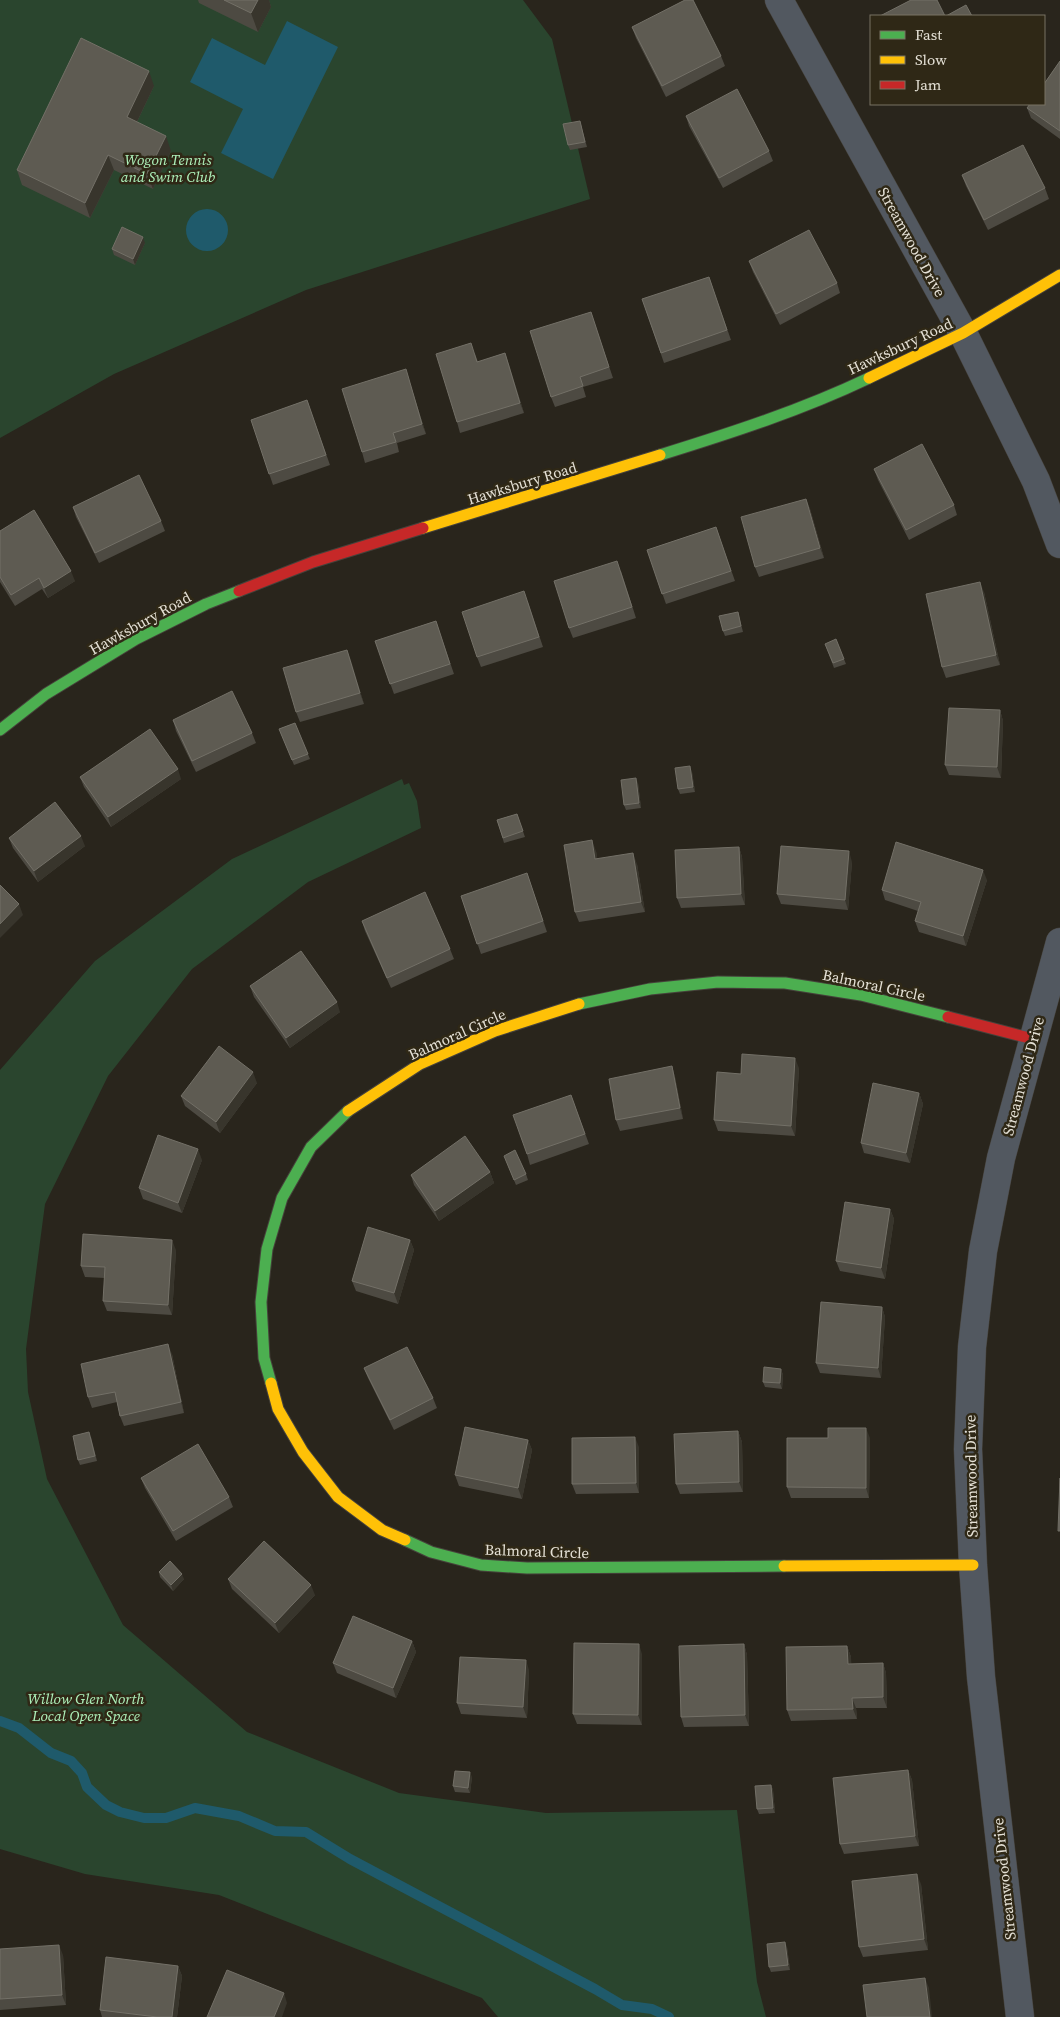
<svg xmlns="http://www.w3.org/2000/svg" width="1060" height="2017" font-family="'Source Serif 4',serif">
<style>
.green{fill:#2a452e}
.water{fill:#1f5a6b}
.lines{fill:none;stroke-linecap:round;stroke-linejoin:round}
.stream{stroke:#1f5a6b;stroke-width:10}
.street-casing{stroke:#46423b;stroke-width:29}
.fast-casing{stroke:#46423b;stroke-width:13}
.slow-casing{stroke:#46423b;stroke-width:13}
.jam-casing{stroke:#46423b;stroke-width:13}
.street{stroke:#525860;stroke-width:28}
.fast{stroke:#4caf50;stroke-width:11}
.slow{stroke:#ffc107;stroke-width:11}
.jam{stroke:#c62828;stroke-width:11}
.wall{fill:#4d4a42}
.shaded-wall{fill:#38352c}
.building{fill:#5e5b52;stroke:#737067}
.labels{text-anchor:middle;dominant-baseline:central;stroke-width:5;stroke-linejoin:round;paint-order:stroke}
.park-label{font-size:15px;font-style:italic;fill:#aef2bb;stroke:#2f2816}
.street-label{font-size:15px;fill:#e5e1d6;stroke:#2f2816}
</style>
<rect width="100%" height="100%" fill="#29251c"/>
<!-- green -->
<path class="green" d="M0,0h523l29,39 38,160 -284,91 -192,84 -114,64z
M402,779l2,6 5,-2 8,18 4,27 -113,54 -116,87 -84,107 -63,128 -19,145 2,43 19,87 76,146 124,107 152,61 147,20 191,-3 20,172 9,35h-268l-16,-19 -263,-103 -134,-21 -85,-25v-779l95,-109 137,-102z"/>
<!-- water -->
<path class="water" d="M287,21l51,26 -65,132 -52,-26 22,-44 -53,-27 22,-44 53,27z
M186 230a21 21 0 1 1 42 0a21 21 0 1 1-42 0Z"/>
<g class="lines">
<!-- stream -->
<path class="stream" d="M0,1721l19,7 32,25 20,8 11,12 5,14 19,18 14,7 24,6h22l29,-10 44,8 36,15 31,1 44,27 245,130 27,16 30,4 17,8"/>
<defs>
<path id="street" d="M779,0l184,333 73,148 24,63
M1020,2017l-39,-340 -8,-112 -5,-116 4,-102 11,-96 18,-93 59,-216"/>
<path id="fast" d="M660,455c71,-22 142,-45 209,-77
M0,730l46,-36 90,-55 70,-35 33,-13
M579,1004l71,-15 68,-7 67,1 76,12 87,22
M271,1383l-7,-25 -3,-56 6,-53 15,-51 29,-51 37,-36
M405,1540l26,12 50,13 46,3 257,-2"/>
<path id="slow" d="M869,378l94,-45 97,-58
M423,528l237,-73
M348,1111l72,-47 75,-33 84,-27
M271,1383l7,26 25,43 35,45 44,33 23,10
M784,1566l189,-1"/>
<path id="jam" d="M239,591l74,-29 110,-34
M948,1017l85,22"/>
</defs>
<!-- street casing -->
<use href="#street" class="street-casing"/>
<!-- fast casing -->
<use href="#fast" class="fast-casing"/>
<!-- slow casing -->
<use href="#slow" class="slow-casing"/>
<!-- jam casing -->
<use href="#jam" class="jam-casing"/>
<!-- street -->
<use href="#street" class="street"/>
<!-- fast -->
<use href="#fast" class="fast"/>
<!-- slow -->
<use href="#slow" class="slow"/>
<!-- jam -->
<use href="#jam" class="jam"/>
</g>
<!-- wall -->
<path class="wall" d="M198,0h71l2,7 -13,25 -59,-29z
M632,27l89,29 4,10 -59,31 -30,-59z
M1060,61v78l-29,-21 -4,-10z
M154,86l-17,36 34,29 -18,38 -39,-19 -24,48 -68,-33 -5,-15z
M686,116l83,35 4,10 -50,27 -34,-62z
M580,121l7,26 -17,3 -2,-5z
M962,175l83,13 4,11 -61,31 -22,-44z
M145,243l-10,22 -21,-10 -2,-6z
M749,261l88,22 3,10 -60,32 -27,-53z
M709,277l22,63 -67,23 -22,-64z
M591,312l22,66 -30,9 3,10 -31,10 -4,-10z
M505,353l19,60 -64,20 -3,-11 18,-68 3,8z
M409,380l17,54 -29,9 2,9 -34,11 -3,-11z
M307,400l23,65 -57,20 -22,-65z
M874,469l80,36 3,10 -48,25 -31,-60z
M806,499l4,10 14,49 -65,19 -4,-10z
M73,507l88,14 4,10 -66,32 -23,-46z
M716,527l19,54 -69,23 -19,-54z
M0,531l75,50 -27,17 -6,-9 -27,17 -15,-24z
M621,571l15,47 -63,20 -4,-10z
M984,592l16,73 -54,13 -4,-11z
M528,602l15,45 -62,20 -4,-10z
M738,612l5,20 -18,4 -2,-5z
M436,621l18,53 -60,20 -19,-53z
M836,639l10,25 -12,4 -9,-24z
M347,650l17,54 -64,18 -4,-10z
M1000,710l3,11 -2,57 -52,-3 -4,-10z
M173,720l79,13 4,10 -60,29 -20,-41z
M295,723l15,36 -16,6 -15,-36z
M692,772l3,20 -15,2 -2,-5z
M80,777l101,2 -70,48 -27,-40z
M638,783l3,25 -15,2 -2,-5z
M517,814l8,23 -21,6 -7,-23z
M9,838l76,8 -47,36 -25,-34z
M739,847l3,10 3,48 -64,3 -4,-10z
M596,851l1,8 40,5 8,48 -66,10 -4,-10z
M852,862l-4,48 -67,-6 -4,-10z
M527,873l20,59 -66,22 -20,-58z
M987,880l-21,66 -47,-14 -4,-11 3,-10 -33,-11 -3,-10z
M362,921l88,28 4,10 -63,29 -26,-57z
M250,986l90,26 -50,36 -36,-51z
M672,1066l3,11 8,42 -63,12 -4,-11z
M799,1068l-4,68 -77,-5 -4,-11 27,-46z
M257,1083l-37,50 -35,-27 -4,-10z
M919,1093l4,11 -13,59 -46,-10 -3,-10z
M571,1095l18,49 -59,21 -3,-11z
M504,1156l22,18 2,6 -12,5z
M202,1160l-20,53 -39,-14 -4,-11z
M490,1172l4,11 -55,38 -25,-36 -3,-10z
M890,1209l4,10 -9,60 -45,-8 -4,-10z
M410,1240l4,10 -16,54 -42,-13 -4,-10z
M176,1250l-4,65 -65,-4 -4,-10 2,-23 -20,-1 -4,-11z
M882,1307l3,10 -4,61 -61,-5 -4,-10z
M172,1354l12,59 -60,13 -4,-10 -3,-14 -25,6 -4,-11z
M364,1368l69,30 4,10 -43,22 -26,-52z
M781,1369l2,6 -1,14 -17,-2 -2,-5z
M738,1431l4,11 1,50 -63,2 -4,-10z
M91,1437l6,24 -17,4 -2,-5z
M870,1438l-1,60h-78l-4,-11z
M528,1440l4,10 -10,49 -63,-13 -4,-11z
M639,1447v46l-63,1 -4,-10z
M141,1478l88,19 4,10 -57,34 -31,-53z
M159,1572l25,7 -11,12 -13,-14z
M228,1579l87,16 -36,38 -47,-44z
M412,1641l4,11 -20,46 -59,-25 -4,-10z
M744,1644l3,11 2,71 -65,1 -3,-10z
M847,1646l4,11v7l32,-1 3,10 1,35h-31l1,11 -66,2 -4,-11z
M642,1654v71l-65,-1 -4,-10z
M529,1670l-2,48 -66,-4 -4,-11z
M908,1770l4,10 7,66 -75,8 -4,-10z
M472,1777l-2,16 -15,-1 -2,-6z
M771,1785l2,5 2,23 -16,1 -2,-5z
M921,1884l7,66 -65,7 -4,-10z
M787,1947l3,23 -19,2 -2,-5z
M0,1949l63,6 3,50 -66,5z
M178,1966l4,10 -5,41h-75l-2,-7z"/>
<!-- shaded-wall -->
<path class="shaded-wall" d="M258,0h11l2,7 -13,25 -7,-19z
M149,71l5,15 -22,46 -5,-15z
M166,136l5,15 -18,38 -6,-15z
M108,155l6,15 -24,48 -5,-15z
M143,237l2,6 -10,22 -2,-6z
M505,353l4,11 15,49 -4,-10z
M406,369l3,11 17,54 -4,-10z
M806,499l4,10 14,49 -4,-10z
M71,571l4,10 -27,17 -4,-10z
M980,582l4,10 16,73 -4,-10z
M347,650l4,10 13,44 -4,-11z
M1000,710l3,11 -2,57 -4,-11z
M690,766l2,6 3,20 -2,-5z
M178,769l3,10 -70,48 -3,-10z
M636,778l2,5 3,25 -2,-5z
M81,836l4,10 -47,36 -4,-11z
M592,840l4,11 3,18 -4,-10z
M739,847l3,10 3,48 -4,-11z
M849,851l3,11 -4,48 -3,-10z
M633,853l4,11 8,48 -4,-10z
M983,870l4,10 -21,66 -3,-10z
M19,904l4,11 -23,23v-14z
M337,1002l3,10 -50,36 -4,-10z
M795,1058l4,10 -4,68 -4,-10z
M672,1066l3,11 8,42 -3,-11z
M253,1072l4,11 -37,50 -4,-11z
M919,1093l4,11 -13,59 -4,-10z
M198,1149l4,11 -20,53 -4,-10z
M490,1172l4,11 -55,38 -4,-10z
M890,1209l4,10 -9,60 -4,-11z
M172,1240l4,10 -4,65 -4,-10z
M410,1240l4,10 -16,54 -4,-11z
M882,1307l3,10 -4,61 -3,-10z
M168,1344l4,10 12,59 -3,-11z
M781,1369l2,6 -1,14 -2,-6z
M866,1428l4,10 -1,60 -3,-10z
M738,1431l4,11 1,50 -4,-10z
M635,1437l4,10v46l-3,-10z
M528,1440l4,10 -10,49 -4,-11z
M182,1574l2,5 -11,12 -2,-6z
M311,1585l4,10 -36,38 -4,-10z
M412,1641l4,11 -20,46 -3,-10z
M639,1644l3,10v71l-4,-10z
M744,1644l3,11 2,71 -4,-11z
M847,1646l4,11 1,17 -4,-10z
M526,1660l3,10 -2,48 -4,-11z
M883,1663l3,10 1,35 -4,-11z
M852,1698l4,10 1,11 -4,-10z
M908,1770l4,10 7,66 -4,-10z
M470,1772l2,5 -2,16 -2,-5z
M771,1785l2,5 2,23 -2,-5z
M917,1874l4,10 7,66 -4,-11z
M785,1942l2,5 3,23 -2,-5z
M59,1945l4,10 3,50 -4,-10z
M178,1966l4,10 -5,41h-5z
M925,1978l4,10 3,29h-2z
M284,1993l3,10 -5,14h-8z"/>
<!-- building -->
<path class="building" d="M224,0h34l-7,13z
M685,0h8l28,56 -59,30 -30,-59z
M911,0h26l8,16h-65z
M966,5l6,11h-26z
M81,38l68,33 -22,46 39,19 -19,38 -39,-19 -23,48 -68,-33z
M1060,61v70l-33,-23 3,-4h14v-20z
M737,89l32,62 -50,27 -33,-62z
M580,121l5,21 -17,3 -5,-21z
M1023,145l22,43 -61,32 -22,-45z
M122,227l21,10 -10,22 -21,-10z
M809,230l28,53 -61,31 -27,-53z
M709,277l18,53 -66,23 -19,-54z
M591,312l18,55 -29,10 3,9 -32,11 -21,-66z
M471,343l6,19 28,-9 15,50 -63,19 -21,-68z
M406,369l16,55 -29,9 3,9 -34,10 -20,-63z
M307,400l19,55 -57,19 -18,-54z
M922,444l32,61 -48,25 -32,-61z
M139,475l22,46 -66,32 -22,-46z
M806,499l14,49 -65,19 -14,-50z
M34,510l37,61 -27,17 -5,-10 -28,17 -11,-18v-46z
M716,527l15,44 -69,23 -15,-44z
M617,561l15,46 -63,21 -15,-47z
M980,582l16,73 -54,12 -16,-73z
M524,591l15,46 -62,20 -15,-45z
M738,612l3,14 -18,5 -4,-15z
M436,621l14,43 -60,20 -15,-43z
M836,639l8,20 -11,4 -8,-19z
M347,650l13,43 -64,19 -13,-44z
M232,691l20,42 -60,28 -19,-41z
M949,708l51,2 -3,57 -52,-2z
M295,723l13,31 -16,6 -13,-31z
M150,729l28,40 -70,48 -28,-40z
M690,766l3,21 -15,2 -3,-21z
M636,778l3,25 -15,2 -3,-25z
M55,802l26,34 -47,35 -25,-33z
M517,814l6,17 -20,7 -6,-18z
M592,840l3,19 38,-6 8,49 -66,10 -11,-67z
M896,842l87,28 -20,66 -48,-15 6,-19 -39,-12z
M781,846l68,5 -4,49 -68,-6z
M739,847l2,47 -64,4 -2,-48z
M527,873l16,48 -66,23 -16,-48z
M0,885l19,19 -19,20z
M425,892l25,57 -63,29 -25,-57z
M301,951l36,51 -51,36 -36,-52z
M219,1046l34,26 -37,50 -35,-26z
M742,1054l53,4 -4,68 -77,-6 3,-48 24,2z
M672,1066l8,42 -64,12 -7,-41z
M873,1083l46,10 -13,60 -45,-10z
M571,1095l14,39 -58,20 -14,-39z
M158,1135l40,14 -20,54 -39,-15z
M465,1136l25,36 -55,39 -24,-36z
M515,1150l11,24 -12,6 -10,-24z
M845,1202l45,7 -9,59 -45,-7z
M368,1227l42,13 -16,53 -42,-12z
M83,1234l89,6 -4,65 -65,-4 2,-34 -24,-1z
M821,1302l61,5 -4,61 -62,-5z
M168,1344l13,58 -61,14 -5,-24 -27,5 -7,-33z
M407,1347l26,51 -43,22 -26,-52z
M764,1367l17,2 -1,14 -17,-1z
M465,1427l63,13 -10,48 -63,-13z
M828,1428h38v60l-79,-1v-49h41z
M738,1431l1,51 -63,2 -2,-50z
M89,1432l6,24 -17,4 -5,-24z
M635,1437l1,46 -64,1v-46z
M198,1444l31,53 -56,34 -32,-53z
M1060,1478v53h-2z
M264,1541l47,44 -36,38 -47,-44z
M170,1561l12,13 -11,11 -12,-13z
M353,1616l59,25 -19,47 -60,-25z
M574,1643l65,1 -1,71 -65,-1z
M744,1644l1,71 -64,2 -2,-71z
M847,1646l1,18 35,-1v34l-31,1 1,11 -66,1 -1,-63z
M460,1657l66,3 -3,47 -66,-4z
M908,1770l7,66 -75,8 -7,-66z
M455,1771l15,1 -2,16 -15,-2z
M771,1785l2,23 -16,1 -2,-23z
M917,1874l7,65 -65,8 -7,-66z
M785,1942l3,23 -19,2 -2,-23z
M59,1945l3,50 -62,4v-50z
M106,1957l72,9 -6,51h-15l-57,-7z
M227,1970l57,23 -10,24h-67z
M925,1978l5,39h-63l-4,-32z"/>
<g class="labels">
<!-- park labels -->
<g class="park-label">
<text x="168" y="159">Wogon Tennis<tspan x="168" dy="17">and Swim Club</tspan></text>
<text x="86" y="1698">Willow Glen North<tspan x="86" dy="17">Local Open Space</tspan></text>
</g>
<!-- street labels -->
<g class="street-label">
<text transform="translate(912 242) rotate(61)">Streamwood Drive</text>
<text transform="translate(900 346) rotate(-25)">Hawksbury Road</text>
<text transform="translate(522 483) rotate(-17)">Hawksbury Road</text>
<text transform="translate(140 623) rotate(-29)">Hawksbury Road</text>
<text transform="translate(874 985) rotate(12)">Balmoral Circle</text>
<text transform="translate(457 1034) rotate(-24)">Balmoral Circle</text>
<text transform="translate(1023 1076) rotate(-75)">Streamwood Drive</text>
<text transform="translate(971 1476) rotate(-91)">Streamwood Drive</text>
<text transform="translate(537 1551) rotate(2)">Balmoral Circle</text>
<text transform="translate(1004 1879) rotate(-96)">Streamwood Drive</text>
</g>
</g>
<!-- legend -->
<rect x="870" y="15" width="175" height="90" fill="#2f2816" stroke="#787263"/>
<rect x="880" y="31" width="25" height="8" fill="#4caf50" stroke="#787263"/>
<text x="915" y="40" font-size="15" fill="#e5e1d6">Fast</text>
<rect x="880" y="56" width="25" height="8" fill="#ffc107" stroke="#787263"/>
<text x="915" y="65" font-size="15" fill="#e5e1d6">Slow</text>
<rect x="880" y="81" width="25" height="8" fill="#c62828" stroke="#787263"/>
<text x="915" y="90" font-size="15" fill="#e5e1d6">Jam</text>
</svg>
